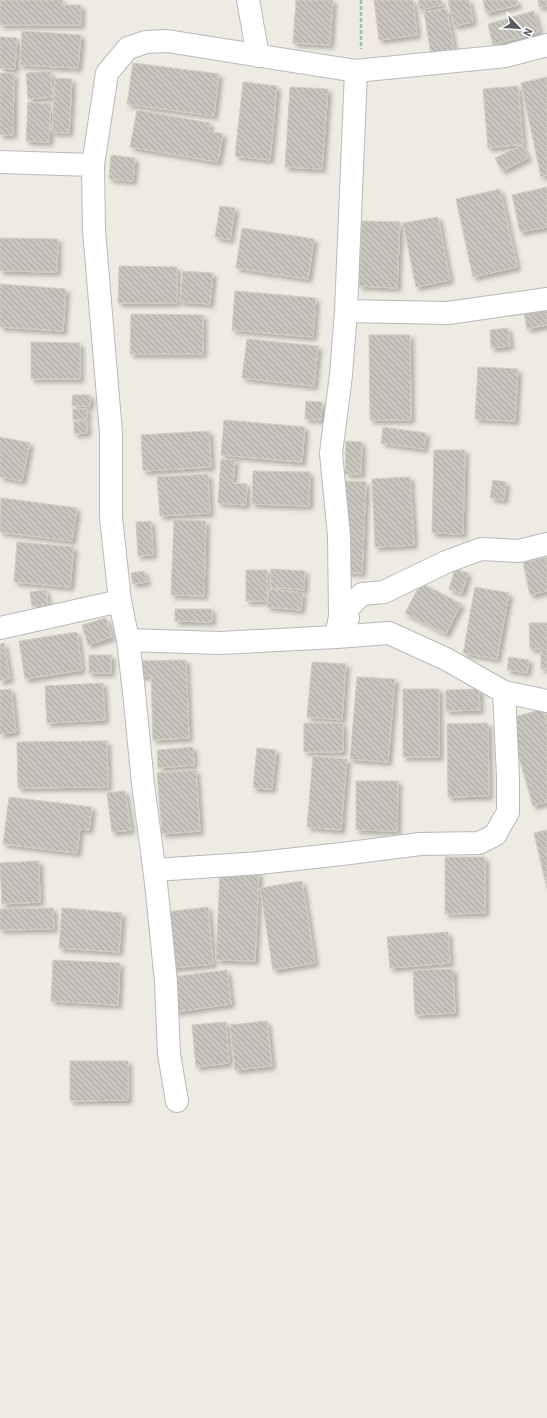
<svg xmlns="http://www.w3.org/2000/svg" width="547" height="1418" font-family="Barlow,sans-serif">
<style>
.building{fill:url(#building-back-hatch);stroke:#d1cdc0;filter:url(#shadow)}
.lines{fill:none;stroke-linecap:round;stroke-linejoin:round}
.minor-casing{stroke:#b7b9be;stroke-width:24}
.path{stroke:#96c3a7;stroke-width:2.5;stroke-dasharray:4 2;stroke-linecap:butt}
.minor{stroke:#fff;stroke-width:22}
</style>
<defs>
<pattern id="building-back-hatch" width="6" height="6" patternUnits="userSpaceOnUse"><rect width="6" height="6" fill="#c8c5bf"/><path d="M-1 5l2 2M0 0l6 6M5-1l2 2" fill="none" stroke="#a5a39f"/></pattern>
<filter id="shadow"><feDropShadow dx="3.5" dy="3.5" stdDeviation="2" flood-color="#0004"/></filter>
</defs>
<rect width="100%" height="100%" fill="#edebe2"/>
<!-- building -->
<path class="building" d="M0,0h63v5h18v20h-81z
M296,0h37l-3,45 -37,-2z
M374,0h39l4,35 -38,5z
M418,0h23l1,5 -22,5z
M448,0h21l4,22 -19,4z
M483,0h34l1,5 -32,8z
M538,0h9v6l-8,1z
M447,9l7,41 -23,4 -7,-42z
M534,11l5,21 -46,13 -5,-21z
M22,31l59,4 -3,33 -58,-3z
M0,37l17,1 -2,31 -15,-1z
M133,63l86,11 -5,42 -87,-12z
M50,71l3,26 -25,2 -2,-26z
M0,73h14l-1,62h-13z
M547,77v98l-6,2 -20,-94z
M55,78l17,1 -3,54 -17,-1z
M243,82l34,4 -7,74 -35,-4z
M518,86l5,58 -35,4 -5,-59z
M290,87l38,2 -6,80 -37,-2z
M28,102l23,2 -2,38 -23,-1z
M137,110l73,13 -1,8 14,3 -5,28 -88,-15z
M522,145l6,13 -26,13 -7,-13z
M111,155l24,3 -2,23 -24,-2z
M547,187v40l-27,5 -8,-37z
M500,189l17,78 -44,10 -17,-78z
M220,206l15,2 -5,32 -15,-3z
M438,217l12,63 -34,7 -13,-64z
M362,221l38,1 -3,66 -38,-2z
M242,228l72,11 -6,40 -72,-11z
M0,238l58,1 -1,33 -57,-1z
M119,266l58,1v36h-59z
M183,271l30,2 -3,31 -30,-2z
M0,284l66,5 -3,42 -63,-4z
M235,291l81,7 -3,39 -81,-7z
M547,306v19l-20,4 -3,-18z
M131,314l72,1v39h-73z
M508,328l2,18 -19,2 -1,-18z
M369,335h41l1,85h-41z
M247,339l71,7 -4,40 -72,-8z
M31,342l49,1v36h-49z
M478,367l40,2 -3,52 -40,-2z
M73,395h17v11h-18z
M306,401l16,1 -1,18 -16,-1z
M73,409h14v10l-14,1z
M224,420l81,7 -3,35 -81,-7z
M74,421h13v12l-13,1z
M383,427l43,6 -2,16 -43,-6z
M209,431l2,36 -68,4 -2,-36z
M0,437l30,6 -8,38 -22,-4z
M346,441l16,1 -1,32h-16z
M434,450h31l-2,84 -31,-1z
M221,459l14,1 -2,23 14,1 -1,21 -28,-2z
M253,471l57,1 -1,34 -57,-2z
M208,474l2,39 -50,3 -3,-39z
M410,477l4,68 -39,2 -3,-68z
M493,480l13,2 -2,18 -14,-2z
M346,481l20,1 -4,91 -20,-1z
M1,498l76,10 -5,33 -72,-9z
M174,520l32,1 -2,75 -33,-1z
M151,521l2,34 -15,1 -2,-34z
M17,542l57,5 -4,40 -56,-5z
M547,557v34l-17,4 -7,-33z
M271,569l34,2 -1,19 -34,-3z
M455,569l13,4 -6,20 -13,-4z
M246,570h21v31h-21z
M144,571l3,11 -14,2 -2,-11z
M421,583l40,21 -15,30 -41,-21z
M475,587l34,6 -12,66 -34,-6z
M269,589l34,4 -2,17 -34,-3z
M46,590l2,14 -16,2 -2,-14z
M175,609h37v13l-37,-1z
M106,618l6,19 -24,8 -6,-20z
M529,623h18v46h-6v-20h-11z
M77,632l5,38 -57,9 -6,-38z
M4,643l6,36 -10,2v-37z
M89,655h22v18h-22z
M509,657l20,3 -2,13 -20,-3z
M186,660l3,78 -36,2 -2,-64h-13v-15z
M312,662l34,2 -4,56 -35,-3z
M357,677l38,2 -7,83 -38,-3z
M103,683l2,37 -58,3 -2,-37z
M11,689l5,43 -16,2v-44z
M403,689h36v68h-36z
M479,689l1,21 -34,1v-21z
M543,709l4,13v80l-14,4 -25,-87z
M304,723h39v29h-39z
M488,723l1,73 -41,1 -1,-73z
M107,741l1,46 -90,1 -1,-46z
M193,747l1,18 -36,3 -1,-18z
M257,748l19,2 -4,39 -19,-1z
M313,756l34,3 -6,71 -34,-3z
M196,770l4,61 -38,3 -5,-61z
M356,781h42l-1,50 -41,-1z
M125,791l6,39 -19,2 -5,-39z
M9,797l83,10 -3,23 -9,-1 -3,24 -74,-9z
M547,830v58l-13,-55z
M445,857h40v56l-40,1z
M39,861l1,41 -38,2 -2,-41z
M220,871l39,1 -4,89 -39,-1z
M302,881l13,82 -42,7 -13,-82z
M208,907l5,57 -42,4 -5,-56z
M53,908l1,21 -54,1v-21z
M62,908l60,5 -3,39 -60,-4z
M448,932l2,31 -60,5 -3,-31z
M53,960l67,3 -2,42 -67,-4z
M453,969l2,44 -40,2 -2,-45z
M227,970l4,34 -56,8 -4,-35z
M267,1021l5,45 -37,4 -5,-45z
M226,1022l3,41 -33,4 -4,-42z
M70,1061h58v39l-58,1z"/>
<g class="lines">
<defs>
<path id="minor" d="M248,0l10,56
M0,162l93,3 14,-92 21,-25 18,-6 21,-1 189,30 150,-15 41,-11
M93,165l1,65 17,203v84l9,84 8,39 6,52 9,92 13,99 10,99 3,72 8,47
M346,311l102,2 99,-14
M348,618l-8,-2 22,-22 22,-2 62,-30 35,-13 38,2 28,-7
M0,628l120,-27
M336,637l4,-21 -1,-80 -8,-83 10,-78 5,-64 10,-240
M128,640l92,3 116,-6 53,-4 57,26 58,33 43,9
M155,870l104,-7 83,-9 78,-10 59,-1 16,-8 13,-23v-35l-4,-85"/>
</defs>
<!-- minor casing -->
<use href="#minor" class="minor-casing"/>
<!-- path -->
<path class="path" d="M361,0v49"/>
<!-- minor -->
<use href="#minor" class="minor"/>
</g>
<!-- north arrow -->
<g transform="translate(519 28) rotate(115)" stroke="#ffffff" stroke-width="3" paint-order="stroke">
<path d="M0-3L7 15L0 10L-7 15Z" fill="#5a5d62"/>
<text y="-6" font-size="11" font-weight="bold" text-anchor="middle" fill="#5a5d62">N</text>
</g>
</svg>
